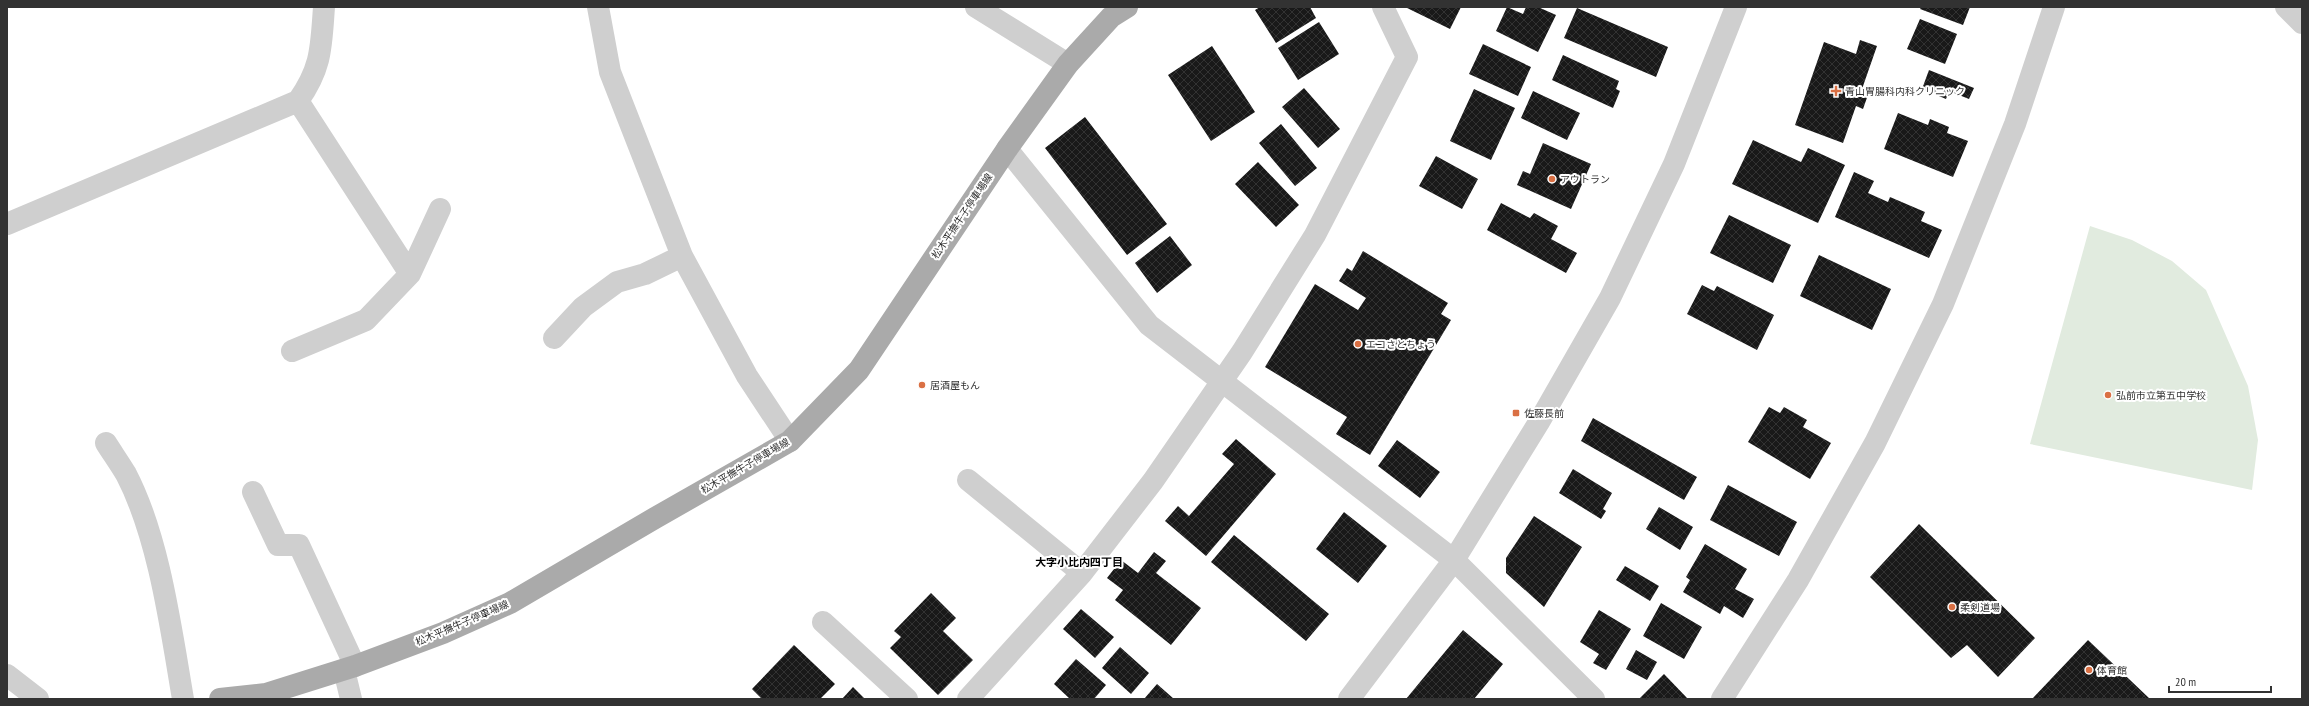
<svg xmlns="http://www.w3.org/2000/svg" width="2309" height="706" font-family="'PT Sans Narrow','Noto Sans JP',sans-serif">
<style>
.grass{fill:#e1ebdf}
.building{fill:url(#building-cross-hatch)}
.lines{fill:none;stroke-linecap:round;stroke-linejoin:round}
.minor{stroke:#cfcfcf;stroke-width:22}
.major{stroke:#aaa;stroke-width:22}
.poi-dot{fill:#da7044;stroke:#fff;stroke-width:1.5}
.labels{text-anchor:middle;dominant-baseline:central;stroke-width:4;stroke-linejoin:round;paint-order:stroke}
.poi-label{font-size:10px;fill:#323232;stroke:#fff;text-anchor:start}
.street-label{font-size:10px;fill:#323232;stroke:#fff}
.neighbourhood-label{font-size:11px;font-weight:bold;fill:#000;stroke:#fff}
</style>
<defs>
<pattern id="building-cross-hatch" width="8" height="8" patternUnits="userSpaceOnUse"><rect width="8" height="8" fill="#191919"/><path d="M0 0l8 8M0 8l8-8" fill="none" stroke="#323232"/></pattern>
</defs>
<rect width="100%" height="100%" fill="#fff"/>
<!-- grass -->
<path class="grass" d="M2090,226l42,14 40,21 34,29 42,96 10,54 -6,50 -222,-46z"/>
<!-- building -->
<path class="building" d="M1260,7h50l6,11 -40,25 -21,-33z
M1405,7h56l-11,22z
M1507,7l16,7 3,-7h12l18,8 -18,37 -42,-21z
M1921,7h49l-7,18 -43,-16z
M1577,8l91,39 -12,30 -92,-39z
M1920,19l37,15 -12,30 -38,-15z
M1319,22l20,32 -41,26 -20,-32z
M1860,40l17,6 -15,43 7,3 -6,17 -7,-3 -13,37 -48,-18 29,-83 32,12z
M1483,44l48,23 -13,29 -49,-22z
M1212,46l43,66 -44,29 -43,-66z
M1563,55l56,26 -3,8 4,2 -7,17 -61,-28z
M1929,70l45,18 -5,11 -20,-8 -3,8 -24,-10z
M1304,88l36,41 -22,19 -36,-41z
M1474,89l41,19 -24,52 -41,-19z
M1533,91l47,22 -13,27 -46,-22z
M1898,113l30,12 2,-6 19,8 -2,6 21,8 -15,36 -69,-28z
M1085,117l82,107 -40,31 -82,-107z
M1281,124l36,44 -22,18 -36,-43z
M1753,140l48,22 7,-14 37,17 -27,58 -86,-39z
M1543,143l48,21 -20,45 -54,-24 6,-14 7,3z
M1436,156l42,23 -16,30 -43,-23z
M1258,162l41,43 -23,22 -41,-43z
M1854,172l20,9 -6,12 20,9 2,-5 35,15 -4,9 21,9 -13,28 -94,-41z
M1501,203l29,15 4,-5 24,13 -7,13 26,14 -11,20 -79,-43z
M1729,215l62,30 -18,38 -63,-30z
M1170,236l22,29 -35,28 -22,-30z
M1363,251l85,52 -7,11 10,6 -81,135 -34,-21 11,-17 -82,-50 50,-83 43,26 8,-12 -27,-17 8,-13 5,3z
M1819,255l72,34 -19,41 -72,-34z
M1702,285l12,6 3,-5 57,29 -17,35 -70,-36z
M1769,407l11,6 4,-6 23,13 -4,7 28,16 -21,36 -62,-37z
M1593,418l104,59 -13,23 -103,-59z
M1236,439l40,35 -70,82 -41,-35 13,-15 11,10 45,-52 -12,-10z
M1397,440l43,32 -20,26 -42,-32z
M1573,469l39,24 -9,16 3,2 -5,8 -42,-26z
M1728,485l69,37 -18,34 -69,-36z
M1659,507l34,20 -13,23 -34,-21z
M1344,512l43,34 -29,37 -42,-34z
M1534,516l48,31 -38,60 -38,-34v-15z
M1919,524l116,114 -37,39 -31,-32 -16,13 -81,-81z
M1234,535l95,79 -23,27 -95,-79z
M1705,544l42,25 -12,20 19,10 -11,19 -19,-12 -4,8 -37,-22 7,-12 -4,-3z
M1154,552l12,9 -10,12 45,35 -30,37 -56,-45 8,-10 -16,-12 14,-18 17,13z
M1625,566l34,20 -9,15 -34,-21z
M931,593l25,25 -13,13 30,29 -35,35 -48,-47 11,-11 -7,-6z
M1661,603l41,24 -18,32 -41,-23z
M1081,609l33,28 -19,21 -32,-29z
M1599,610l32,19 -25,41 -13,-7 6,-9 -19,-12z
M1463,630l40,34 -29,35h-68z
M2088,640l62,59h-118z
M794,645l41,39 -15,15h-58l-10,-10z
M1120,647l29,26 -18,21 -29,-26z
M1636,650l21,12 -10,18 -21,-11z
M1076,659l30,26 -12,14h-24l-16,-15z
M1664,674l24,25h-49z
M1157,684l17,15h-30z
M853,687l12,12h-23z"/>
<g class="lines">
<!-- minor -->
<path class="minor" d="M598,7l12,65 72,184 65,120 43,65
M976,7l92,57
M2286,7l16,16
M298,101l112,173
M1007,149l142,176 305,235 140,139
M7,224l291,-123c24,-34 23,-54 26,-94
M554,338l29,-31 34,-25 28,-8 37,-18
M292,351l74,-31 44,-46 30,-65
M106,443c7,11 14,21 20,31 33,63 45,155 57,225
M968,480l114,93
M253,492l25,53h21l56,121
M823,622l84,77
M344,670l7,29
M7,675l31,24
M968,699l114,-126 71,-92 89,-129 73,-117 92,-178 -24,-50
M1349,699l105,-139 85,-138 71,-124 64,-134 62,-157
M1722,699l76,-119 77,-137 68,-139 72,-180 39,-117"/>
<!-- major -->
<path class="major" d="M220,699l46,-5 89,-28 88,-33 67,-30 145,-85 135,-77 69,-71 148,-221 61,-85 43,-47 16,-10"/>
</g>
<!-- markers -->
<g class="poi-dot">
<path d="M1834 85h4v4h4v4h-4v4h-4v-4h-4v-4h4z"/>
<circle cx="1552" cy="179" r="4"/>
<circle cx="1358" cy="344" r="4"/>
<circle cx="922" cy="385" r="4"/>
<circle cx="2108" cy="395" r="4"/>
<rect x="1512" y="409" width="8" height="8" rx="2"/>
<circle cx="1952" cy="607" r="4"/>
<circle cx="2089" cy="670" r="4"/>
</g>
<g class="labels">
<!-- poi labels -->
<g class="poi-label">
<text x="1845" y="91">青山胃腸科内科クリニック</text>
<text x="1560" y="179">アウトラン</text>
<text x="1366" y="344">エコさとちょう</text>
<text x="930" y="385">居酒屋もん</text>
<text x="2116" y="395">弘前市立第五中学校</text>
<text x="1524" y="413">佐藤長前</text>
<text x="1960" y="607">柔剣道場</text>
<text x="2097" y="670">体育館</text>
</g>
<!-- street labels -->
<g class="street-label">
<text transform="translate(962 216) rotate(-56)">松木平撫牛子停車場線</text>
<text transform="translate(745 466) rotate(-30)">松木平撫牛子停車場線</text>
<text transform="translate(462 623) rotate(-23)">松木平撫牛子停車場線</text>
</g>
<!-- neighbourhood labels -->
<g class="neighbourhood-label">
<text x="1079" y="562">大字小比内四丁目</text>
</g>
</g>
<!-- border -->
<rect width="2309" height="706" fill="none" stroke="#323232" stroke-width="16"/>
<!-- scale -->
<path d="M2169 686v6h102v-6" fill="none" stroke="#323232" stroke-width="2"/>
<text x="2175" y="686" font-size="12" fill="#323232" stroke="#ffffff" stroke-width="3" paint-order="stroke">20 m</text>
</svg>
